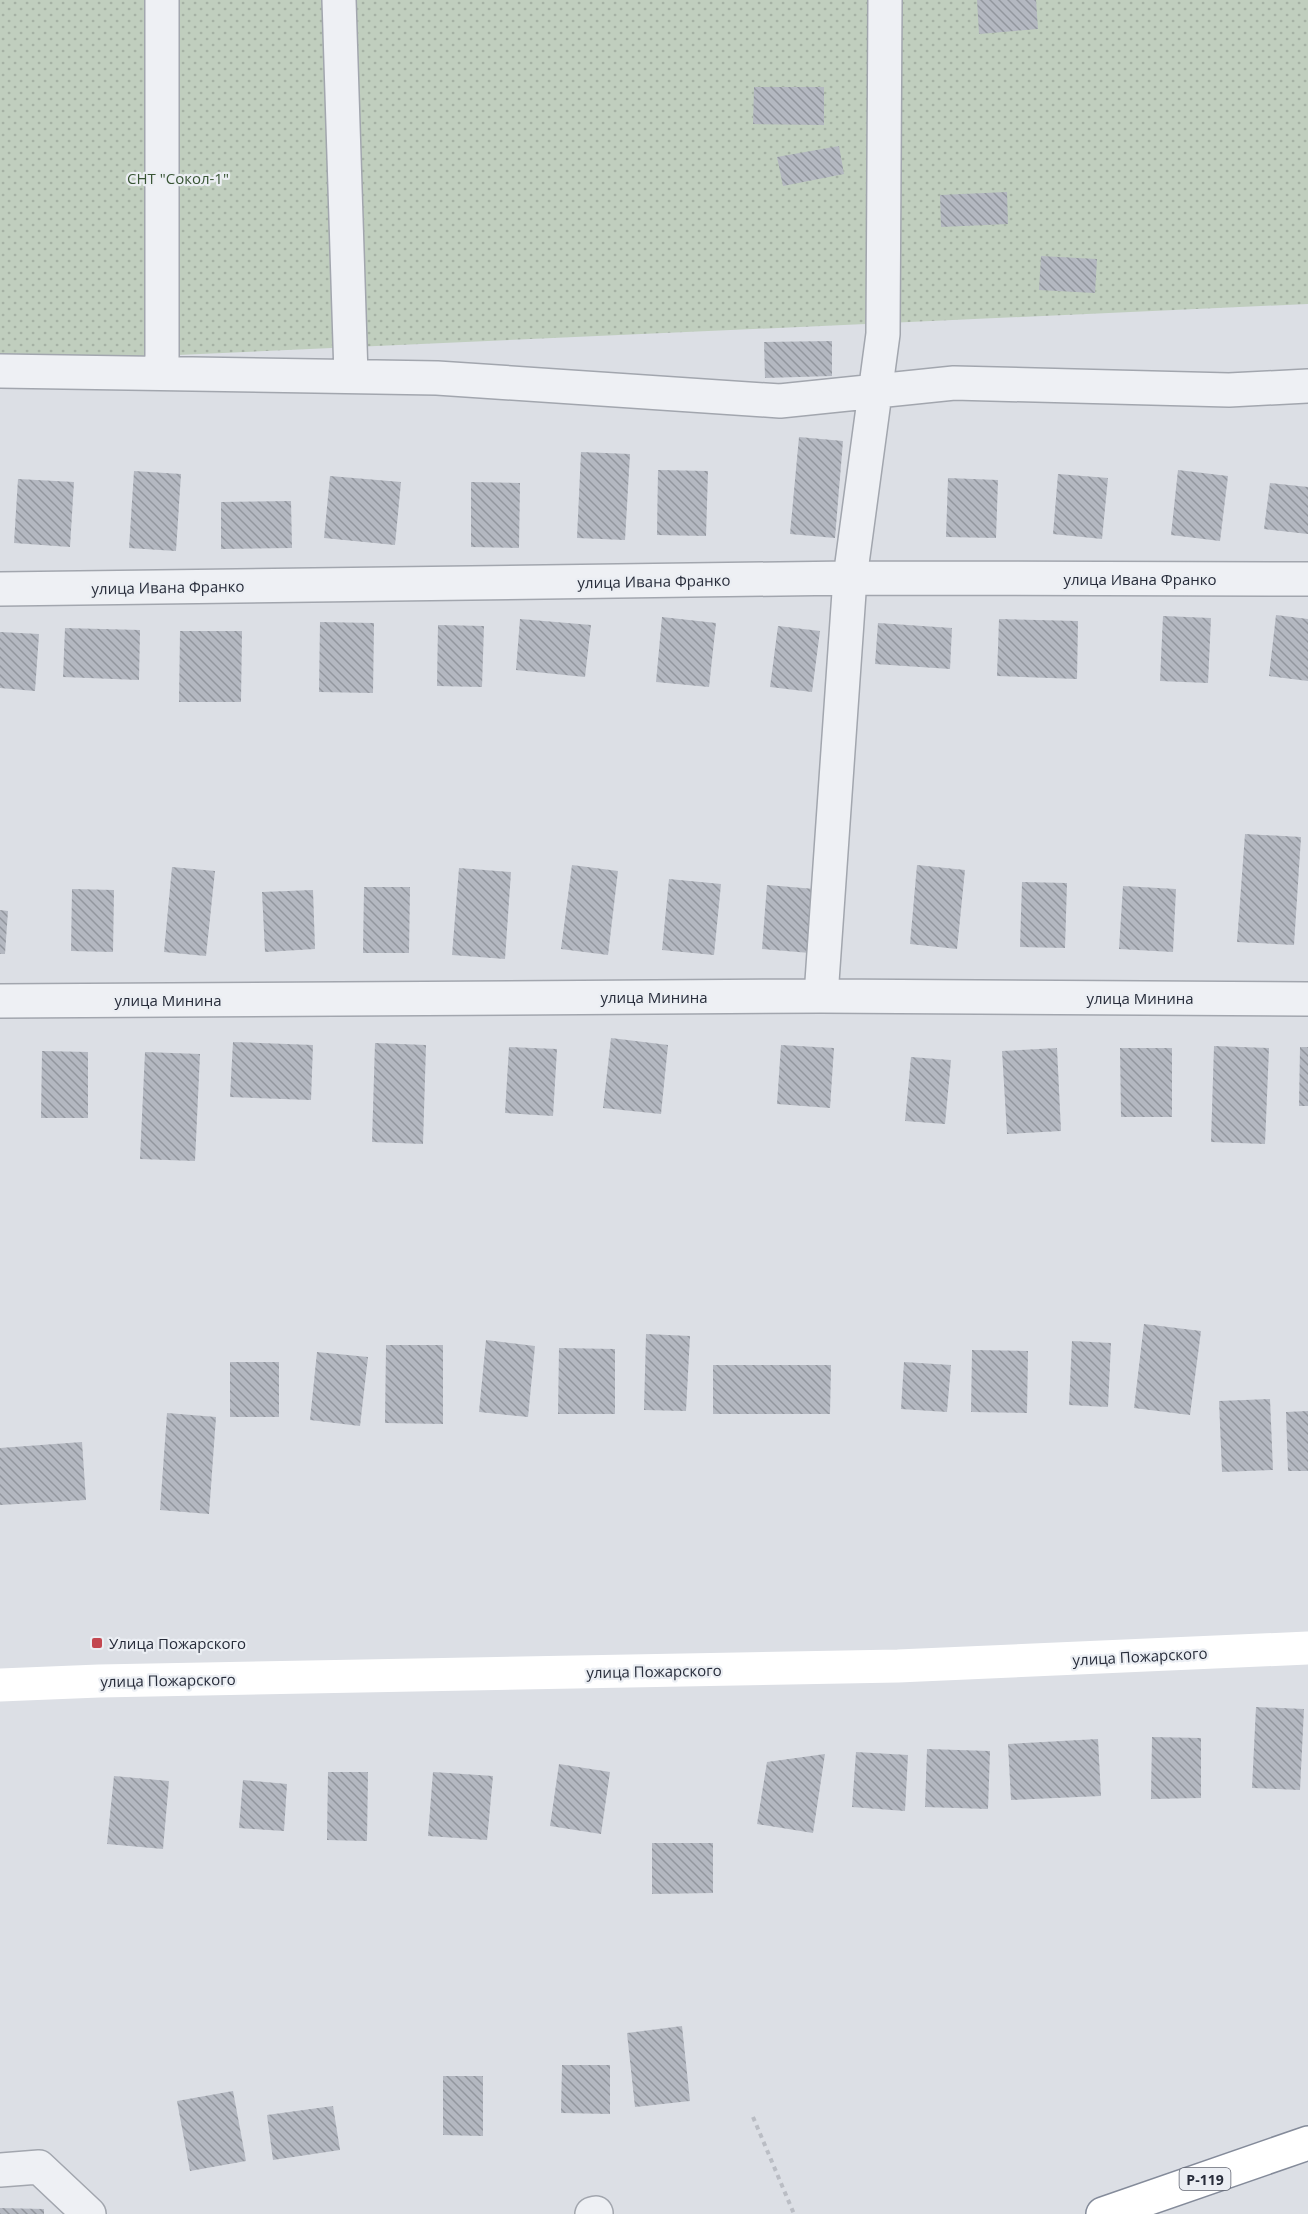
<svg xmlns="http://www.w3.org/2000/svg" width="1308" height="2214" font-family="'Open Sans',sans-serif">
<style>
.garden{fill:url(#garden-dots)}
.building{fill:url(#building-back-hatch)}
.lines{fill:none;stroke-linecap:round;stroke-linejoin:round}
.street-casing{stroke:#a2a6ae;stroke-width:36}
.highway-casing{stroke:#848b9a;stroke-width:36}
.path{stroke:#babdc4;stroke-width:4;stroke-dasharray:4.5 4.5;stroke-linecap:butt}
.street{stroke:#eef0f4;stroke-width:33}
.secondary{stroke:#fff;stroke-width:33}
.highway{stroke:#fff;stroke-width:33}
.poi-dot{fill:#c34750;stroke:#ebeef3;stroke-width:2}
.labels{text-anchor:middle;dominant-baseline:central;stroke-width:4.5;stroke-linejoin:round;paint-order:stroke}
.shield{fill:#ebeef3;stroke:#626672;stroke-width:1.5}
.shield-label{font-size:14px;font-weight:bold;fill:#272c3a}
.park-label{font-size:15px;fill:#395535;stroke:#ebeef3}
.street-label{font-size:15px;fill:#272c3a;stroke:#ebeef3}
.poi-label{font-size:15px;fill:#272c3a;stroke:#ebeef3;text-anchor:start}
</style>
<defs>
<pattern id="garden-dots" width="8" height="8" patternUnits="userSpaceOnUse" patternTransform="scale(1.5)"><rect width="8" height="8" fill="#c0cebe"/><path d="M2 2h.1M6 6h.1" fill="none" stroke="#a5b1a4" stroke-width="1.8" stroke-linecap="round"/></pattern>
<pattern id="building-back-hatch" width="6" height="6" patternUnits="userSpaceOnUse" patternTransform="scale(1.5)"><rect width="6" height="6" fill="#b4b8c1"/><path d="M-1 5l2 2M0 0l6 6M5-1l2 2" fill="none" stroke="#92969e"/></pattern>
</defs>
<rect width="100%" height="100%" fill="#dcdfe5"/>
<!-- garden -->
<path class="garden" d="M0,0h1308v304l-1308,59z"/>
<!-- building -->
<path class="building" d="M977,0h59l2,29 -59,5z
M754,87h70v38l-71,-1z
M839,146l5,28 -61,12 -6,-29z
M1007,192l1,32 -67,3 -1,-32z
M1041,256l56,3 -2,34 -56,-3z
M832,341v35l-67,2 -1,-36z
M799,437l44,4 -8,97 -45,-4z
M581,452l49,2 -5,86 -48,-2z
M658,470l50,1 -2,65 -49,-1z
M1178,470l50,6 -8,65 -49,-6z
M134,471l47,3 -5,77 -47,-3z
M1058,474l50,4 -6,61 -49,-5z
M330,476l71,6 -6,63 -71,-7z
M948,478l50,2 -2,58 -50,-1z
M18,479l56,3 -4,65 -56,-4z
M471,482l49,1 -1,65 -48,-1z
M1270,483l38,4v47l-44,-5z
M291,501l1,47 -71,1v-47z
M1276,615l32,4v62l-39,-5z
M1163,616l48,2 -3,65 -48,-2z
M662,617l54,6 -7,64 -53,-5z
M520,619l71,6 -6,52 -69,-7z
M999,619l79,2 -1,58 -80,-3z
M320,622l54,1 -1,70 -54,-1z
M878,623l74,5 -2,41 -75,-5z
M438,625l46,1 -2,61 -45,-1z
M778,626l42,5 -8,61 -42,-5z
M65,628l75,2 -1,50 -76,-3z
M180,631h62l-1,71h-62z
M0,632l39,2 -4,57 -35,-3z
M1245,834l56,3 -7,108 -57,-3z
M572,865l46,6 -10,84 -47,-6z
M917,865l48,5 -8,79 -47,-5z
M172,867l43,4 -9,85 -42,-4z
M459,868l52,4 -6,87 -53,-4z
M669,879l52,5 -7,71 -52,-5z
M1022,882l45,1 -2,65 -45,-1z
M767,885l48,4 -5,64 -48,-4z
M1123,886l53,3 -3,63 -54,-3z
M364,887h46l-1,66h-46z
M72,889l42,1 -1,62 -42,-1z
M313,890l2,59 -50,3 -3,-60z
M0,910l8,1 -3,43h-5z
M611,1038l57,7 -7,69 -58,-6z
M233,1042l80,3 -2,55 -81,-3z
M375,1043l51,2 -3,99 -51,-2z
M781,1045l53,3 -4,60 -53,-4z
M1214,1046l55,2 -4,96 -54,-2z
M509,1047l48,2 -4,67 -48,-3z
M1300,1047h8v59h-9z
M1057,1048l4,83 -54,3 -5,-83z
M1120,1048h52v69h-51z
M42,1051l46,1v66h-47z
M145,1052l55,2 -5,107 -55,-2z
M911,1057l40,3 -6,64 -40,-3z
M1144,1324l57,7 -11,84 -56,-7z
M646,1334l44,2 -4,75 -42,-1z
M486,1340l49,6 -7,71 -49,-5z
M1072,1341l39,2 -3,64 -39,-2z
M386,1345h57v79l-58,-1z
M559,1348l56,1v65h-57z
M972,1350l56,1 -1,62 -56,-1z
M317,1352l51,5 -8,69 -50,-6z
M230,1362h49v55h-49z
M904,1362l47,3 -4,47 -46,-3z
M713,1365h118l-1,49h-117z
M1270,1399l3,71 -51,2 -3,-71z
M1308,1411v60h-20l-2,-59z
M167,1413l49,4 -7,97 -49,-4z
M82,1442l4,58 -86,5v-57z
M1256,1707l48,2 -4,81 -48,-2z
M1152,1737l49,1v60l-50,1z
M1098,1739l3,57 -90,4 -3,-56z
M927,1749l63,2 -2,58 -63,-2z
M856,1752l52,3 -3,56 -53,-4z
M825,1754l-12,79 -56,-9 10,-62z
M559,1764l51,8 -9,62 -51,-8z
M328,1772h40l-1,69 -40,-1z
M433,1772l60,4 -6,64 -59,-4z
M114,1776l55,5 -6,68 -56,-5z
M243,1780l44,4 -3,47 -45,-3z
M652,1843h61v50l-61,1z
M682,2026l8,75 -55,6 -8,-74z
M562,2065h48v49l-49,-1z
M443,2076h40v60l-40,-1z
M233,2091l13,70 -56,10 -13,-70z
M333,2106l7,44 -67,10 -6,-45z
M0,2208l44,1v5h-44z"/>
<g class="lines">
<defs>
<path id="street" d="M162,0v372
M339,0l12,375
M0,371l437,7 343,23 174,-18 275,7 79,-4
M0,589l850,-11 458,1
M821,996l29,-418 33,-244 2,-334
M0,1001l821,-5 487,3
M0,2170l39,-3 50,47
M592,2214l4,-1"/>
<path id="highway" d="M1103,2214l205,-71"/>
</defs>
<!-- street casing -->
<use href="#street" class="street-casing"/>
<!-- highway casing -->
<use href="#highway" class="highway-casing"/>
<!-- path -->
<path class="path" d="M753,2117l41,97"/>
<!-- street -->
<use href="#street" class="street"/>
<!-- secondary -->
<path class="secondary" d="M0,1685l99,-4 799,-15 410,-18"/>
<!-- highway -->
<use href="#highway" class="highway"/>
</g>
<!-- markers -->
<rect class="poi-dot" x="91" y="1637" width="12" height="12" rx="3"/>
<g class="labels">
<!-- shield labels -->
<rect class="shield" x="1179.5" y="2168" width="51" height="22" rx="4.5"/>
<g class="shield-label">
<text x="1205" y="2179">Р-119</text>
</g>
<!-- park labels -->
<g class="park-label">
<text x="178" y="178">СНТ "Сокол-1"</text>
</g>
<!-- street labels -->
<g class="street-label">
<text x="1140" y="579">улица Ивана Франко</text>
<text transform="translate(654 581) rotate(-1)">улица Ивана Франко</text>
<text transform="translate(168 587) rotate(-1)">улица Ивана Франко</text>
<text x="654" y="997">улица Минина</text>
<text x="1140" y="998">улица Минина</text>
<text x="168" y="1000">улица Минина</text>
<text transform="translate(1140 1656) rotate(-3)">улица Пожарского</text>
<text transform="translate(654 1671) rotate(-1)">улица Пожарского</text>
<text transform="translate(168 1680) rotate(-1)">улица Пожарского</text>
</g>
<!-- poi labels -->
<g class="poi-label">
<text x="109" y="1643">Улица Пожарского</text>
</g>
</g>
</svg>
